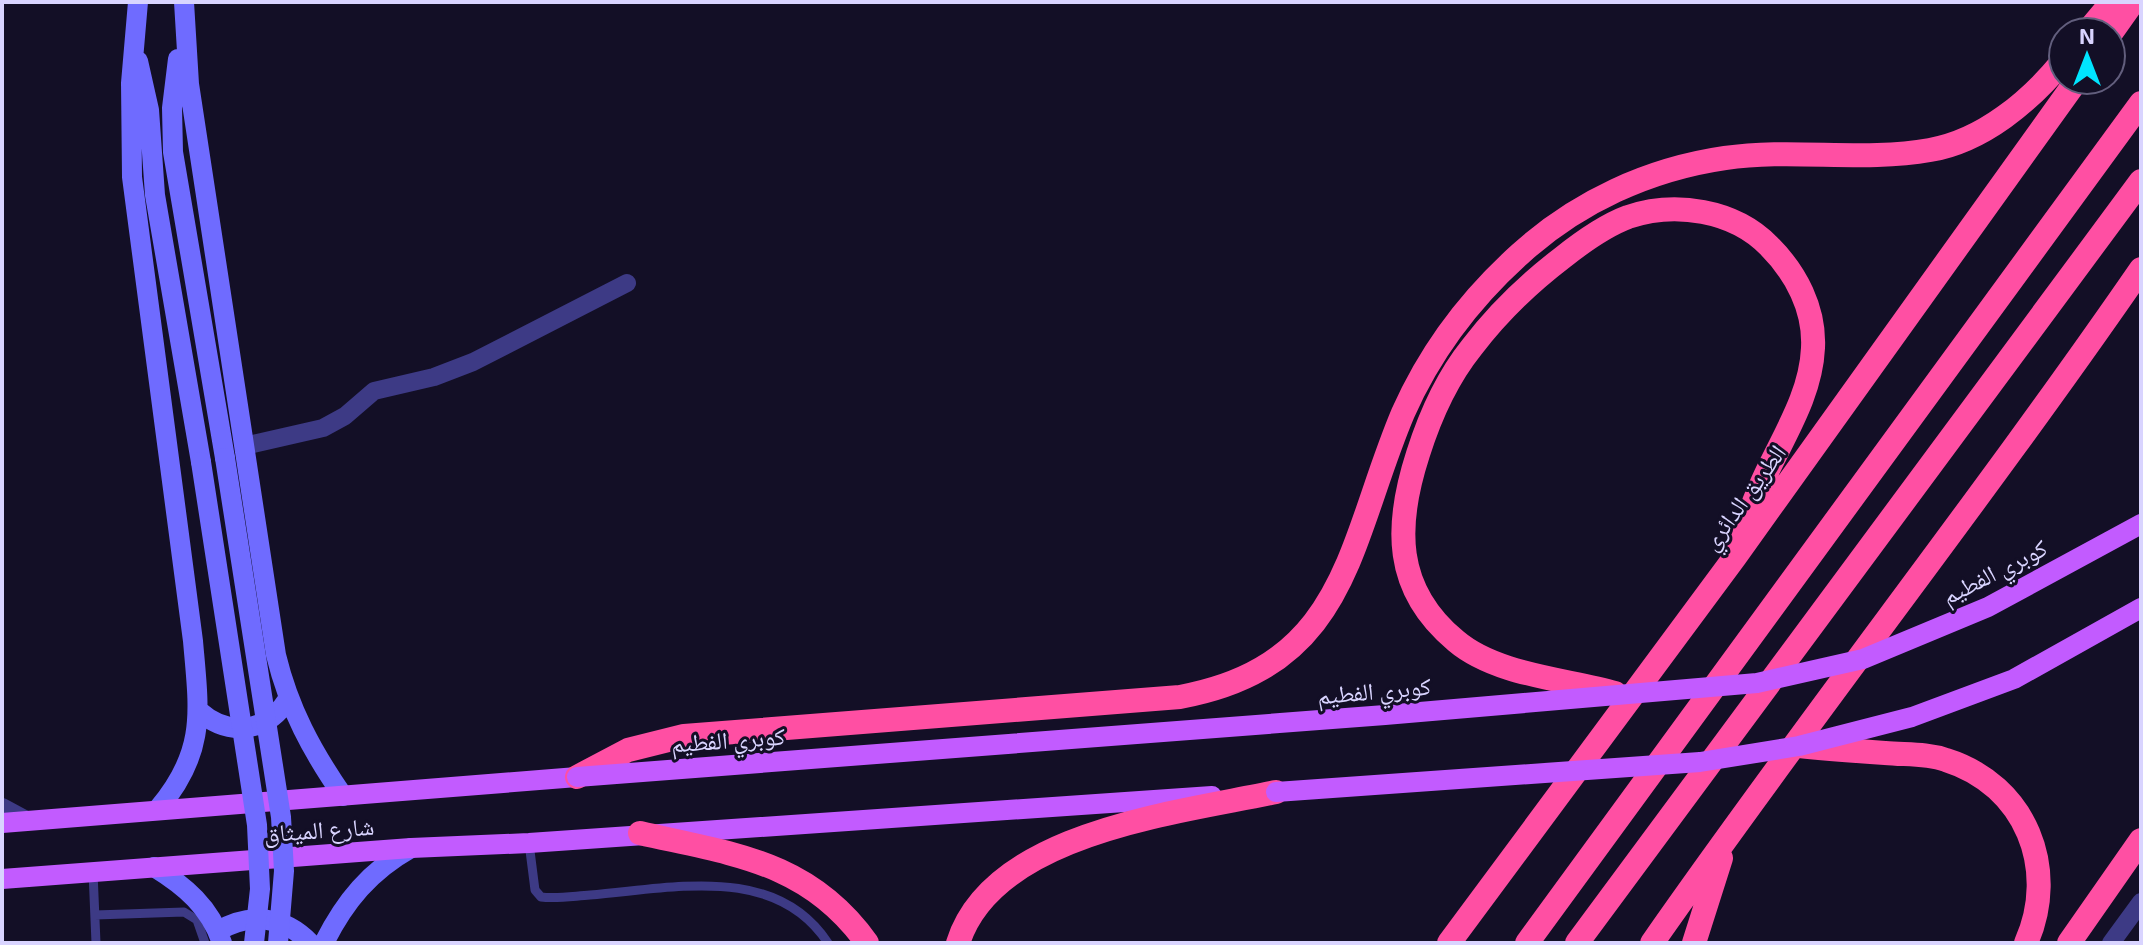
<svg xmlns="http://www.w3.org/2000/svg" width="2143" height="945" font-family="'Exo 2','Noto Naskh Arabic',sans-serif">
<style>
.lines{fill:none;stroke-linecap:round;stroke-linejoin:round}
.lane{stroke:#3d3a85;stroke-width:9}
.street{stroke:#3d3a85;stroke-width:18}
.secondary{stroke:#6f6bff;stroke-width:20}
.primary{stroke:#c25bff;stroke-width:20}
.highway{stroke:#ff4fa3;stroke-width:24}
.secondary-bridge{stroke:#6f6bff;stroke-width:20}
.primary-bridge{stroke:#c25bff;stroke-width:20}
.labels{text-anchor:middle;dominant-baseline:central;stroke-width:6;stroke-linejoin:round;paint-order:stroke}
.street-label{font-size:24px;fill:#d9d4ff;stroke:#130f26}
</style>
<rect width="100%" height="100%" fill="#130f26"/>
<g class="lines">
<!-- lane -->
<path class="lane" d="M529,843l6,47 6,7c16,2 33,-1 49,-2 80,-6 185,-33 238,48
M93,872l3,71
M95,915l89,-3 13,8 8,23"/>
<!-- street -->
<path class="street" d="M244,446l79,-18 22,-12 29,-25 60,-14 39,-15 154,-79
M2,807l26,14
M2111,943l30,-41"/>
<!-- secondary -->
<path class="secondary" d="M138,2l-7,81 1,94 61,464c6,70 14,110 -35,168
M184,2l5,82 87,571c13,54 36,96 67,141
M178,59l-6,49 1,44 52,306
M138,61l11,49 6,85 46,267
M199,711c29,26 68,22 89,-12
M154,867c31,19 56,40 68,76
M218,931c32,-19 66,-15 92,12
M324,943c21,-42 46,-72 87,-95"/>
<!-- primary -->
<path class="primary" d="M2,823l575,-46
M2,879l409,-31 118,-5 683,-47"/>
<!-- highway -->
<path class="highway" d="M2087,32l25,-30
M2111,33l22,-31
M1615,693c-50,-14 -119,-18 -159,-52 -63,-52 -61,-116 -38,-187 12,-38 29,-76 54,-107 26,-34 56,-63 90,-89 20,-16 42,-32 66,-41 47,-16 106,-7 141,29 27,27 46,63 44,102 -2,45 -27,84 -46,124 -13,27 -23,56 -32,85
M1799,746c29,3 57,5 86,7 21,2 41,0 61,7 80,25 113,109 80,183
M577,777l51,-27 56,-14 496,-39c168,-31 168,-154 223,-284 27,-61 68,-115 117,-159 57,-52 129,-85 205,-96 68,-10 138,4 205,-8 53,-9 100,-49 133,-89
M640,833c92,21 169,28 227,110
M958,943c35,-111 220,-130 318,-151
M1449,943l286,-386 342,-477
M1527,943l614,-840
M1577,943l564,-762
M1652,943c159,-228 331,-445 489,-674
M1694,943l27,-85
M2069,943l72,-103"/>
<!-- secondary-bridge -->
<path class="secondary-bridge" d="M225,458l56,359 3,54 -6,72
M201,462l56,363 3,64 -6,54"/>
<!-- primary-bridge -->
<path class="primary-bridge" d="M577,777l808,-62 372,-32 106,-24 125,-52 153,-83
M1276,792l424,-30 99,-16 113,-29 102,-38 127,-71"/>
</g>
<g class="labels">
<!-- street labels -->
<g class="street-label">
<text transform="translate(1743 497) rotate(-54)">الطريق الدائري</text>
<text transform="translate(1994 571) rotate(-27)">كوبري الفطيم</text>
<text transform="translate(1374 690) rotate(-5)">كوبري الفطيم</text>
<text transform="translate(728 739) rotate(-4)">كوبري الفطيم</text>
<text transform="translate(319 829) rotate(-4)">شارع الميثاق</text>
</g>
</g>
<!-- border -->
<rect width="2143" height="945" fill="none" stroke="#d9d4ff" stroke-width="8"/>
<!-- north arrow -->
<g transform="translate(2087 56)"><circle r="38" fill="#130f26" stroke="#625e7d" stroke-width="2"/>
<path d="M0-6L14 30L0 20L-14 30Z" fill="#00e5ff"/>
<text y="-12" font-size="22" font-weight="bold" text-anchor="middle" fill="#d9d4ff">N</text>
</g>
</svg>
